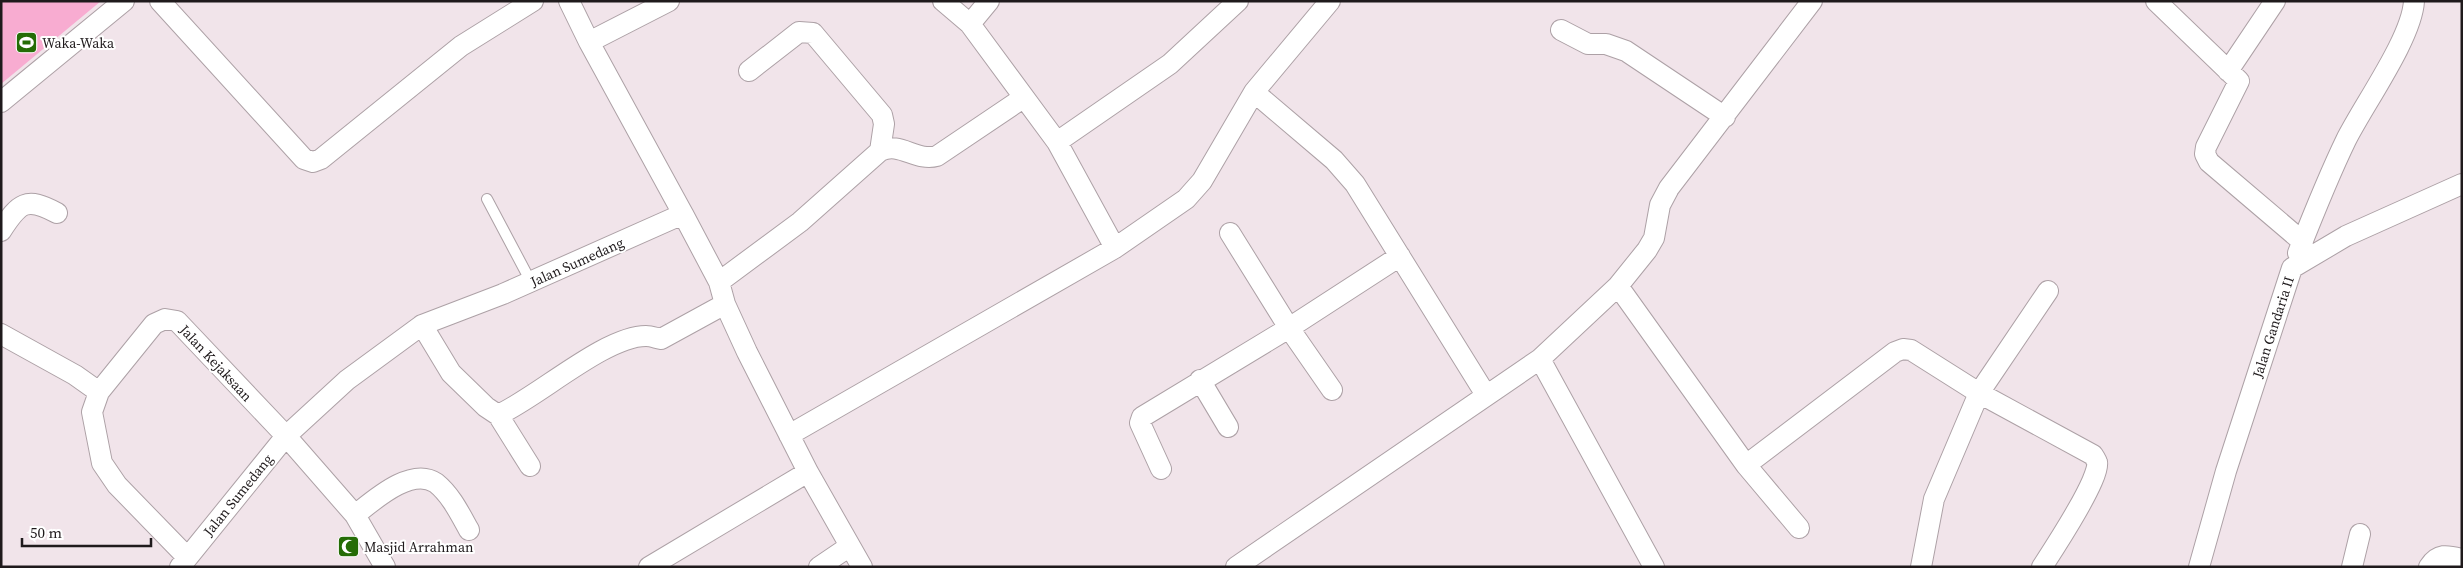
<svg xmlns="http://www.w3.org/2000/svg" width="2463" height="568" font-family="'Source Serif 4',serif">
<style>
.green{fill:#f8acd1}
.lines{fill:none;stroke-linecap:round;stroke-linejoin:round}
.service-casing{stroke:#ada1a6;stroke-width:12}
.minor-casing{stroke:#ada1a6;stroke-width:22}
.service{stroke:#fff;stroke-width:10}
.minor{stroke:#fff;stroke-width:20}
.labels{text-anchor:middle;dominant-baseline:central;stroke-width:4;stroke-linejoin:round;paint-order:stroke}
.poi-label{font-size:14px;fill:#1f1a1c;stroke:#fff;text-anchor:start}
.street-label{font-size:14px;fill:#1f1a1c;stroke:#fff}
</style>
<rect width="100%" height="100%" fill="#f1e4ea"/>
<!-- green -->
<path class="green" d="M1,1h100l-100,83z"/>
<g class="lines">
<defs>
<path id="service" d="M487,199l44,83"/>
<path id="minor" d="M160,1l144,158 9,3 8,-3 140,-113 72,-45
M569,1l20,41 94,172
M943,1l27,23 87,118 58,106
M2156,1l83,80 -33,66 -1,7 4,8 94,80
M970,24l19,-23
M1561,30l27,14h18l20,7 99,66
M589,42l80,-41
M749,71l50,-39 14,1 69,82 2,9 -4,27
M2228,71l47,-70
M1254,92l80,68 21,24 131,211
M1,102l123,-101
M1057,142l113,-78 68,-63
M1,231c18,-28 25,-35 56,-18
M1230,233l59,95 43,62
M2298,253c15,-38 30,-76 48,-113 18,-36 66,-102 68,-139
M719,282l81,-60 80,-71c20,-10 36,11 57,5l86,-58
M1618,286l128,179 149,-113 8,-3 8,1 68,43 114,62c0,0 4,6 4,7 4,15 -44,88 -55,105
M422,325l29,48 35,34 12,8c40,-18 107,-79 148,-79 5,0 10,2 15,3l64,-35
M1,334l74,41 24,17 55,-68 11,-5 12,2 109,115 69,79 30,52
M1540,359l114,208
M1200,380l28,47
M99,392l-7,20 10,51 15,22 70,72
M498,415l32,51
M789,435l326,-187 71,-49 16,-18 52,-89 76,-91
M1746,465l53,63
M1161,469l-21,-46 2,-6 147,-89 111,-72
M355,515c18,-14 56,-49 81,-32 15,12 24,31 33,47
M180,567l106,-131 61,-56 75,-55 81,-31 180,-80 36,68 6,22 22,48 61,120 54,95
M649,567l159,-95
M819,567l31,-21
M1236,567l304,-208 78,-73 29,-36 7,-12 6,-33 9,-17 143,-187
M1921,567l13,-68 45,-106 69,-102
M2199,567l27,-96 66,-203 54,-32 116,-52
M2352,567l8,-33
M2429,567c9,-14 18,-12 33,-8"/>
</defs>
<!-- service casing -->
<use href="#service" class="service-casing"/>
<!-- minor casing -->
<use href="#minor" class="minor-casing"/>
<!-- service -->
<use href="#service" class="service"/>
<!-- minor -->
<use href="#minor" class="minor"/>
</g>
<!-- icons -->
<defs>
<symbol id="stadium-square" viewBox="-11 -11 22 22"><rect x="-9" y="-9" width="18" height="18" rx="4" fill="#256c06" stroke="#fff"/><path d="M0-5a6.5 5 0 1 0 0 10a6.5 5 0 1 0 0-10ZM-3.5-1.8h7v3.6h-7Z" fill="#fff"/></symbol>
<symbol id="mosque-square" viewBox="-11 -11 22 22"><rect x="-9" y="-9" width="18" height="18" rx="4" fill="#256c06" stroke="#fff"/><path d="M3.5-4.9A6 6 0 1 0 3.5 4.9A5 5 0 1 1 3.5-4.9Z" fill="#fff"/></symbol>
</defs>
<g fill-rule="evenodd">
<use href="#stadium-square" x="14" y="30" width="25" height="25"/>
<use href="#mosque-square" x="336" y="534" width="25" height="25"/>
</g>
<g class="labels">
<!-- poi labels -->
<g class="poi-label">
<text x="42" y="43">Waka-Waka</text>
<text x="364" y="547">Masjid Arrahman</text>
</g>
<!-- street labels -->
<g class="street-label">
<text transform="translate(577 262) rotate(-24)">Jalan Sumedang</text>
<text transform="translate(2273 327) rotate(-72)">Jalan Gandaria II</text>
<text transform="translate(216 363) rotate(47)">Jalan Kejaksaan</text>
<text transform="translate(238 495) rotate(-51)">Jalan Sumedang</text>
</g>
</g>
<!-- border -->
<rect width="2463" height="568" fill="none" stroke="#1f1a1c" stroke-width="5"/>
<!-- scale -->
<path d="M22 538v8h129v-8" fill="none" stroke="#1f1a1c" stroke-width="2.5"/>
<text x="30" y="538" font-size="15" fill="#1f1a1c" stroke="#ffffff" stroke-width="4" paint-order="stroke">50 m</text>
</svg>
